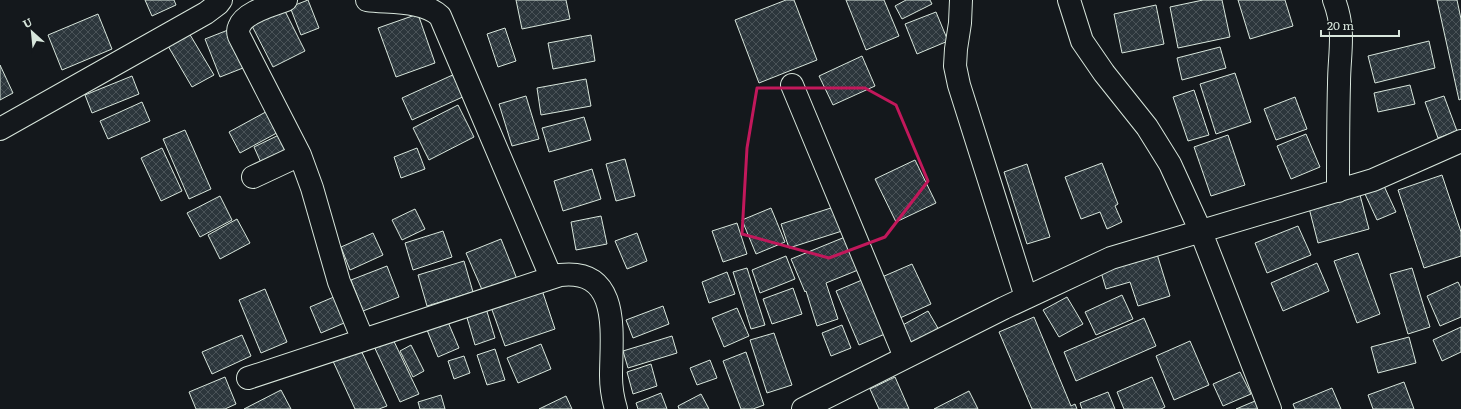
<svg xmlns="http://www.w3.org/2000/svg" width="1461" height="409" font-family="Literata,serif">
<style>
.building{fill:url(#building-cross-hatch);stroke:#d8e6dc}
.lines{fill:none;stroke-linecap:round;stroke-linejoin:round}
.street-casing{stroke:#d8e6dc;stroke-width:24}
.street{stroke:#14181c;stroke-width:22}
.marked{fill:none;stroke:#c2185b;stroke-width:3;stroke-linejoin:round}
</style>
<defs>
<pattern id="building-cross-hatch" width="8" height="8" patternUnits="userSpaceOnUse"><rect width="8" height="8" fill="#2c363c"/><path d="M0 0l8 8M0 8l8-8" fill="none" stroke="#4a5358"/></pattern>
</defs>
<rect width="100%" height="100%" fill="#14181c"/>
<!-- building -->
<path class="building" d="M145,0h29l2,5 -24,11z
M308,0l11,28 -18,7 -11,-28z
M516,0h50l4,19 -48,10z
M786,0h8l23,60 -58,23 -24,-63z
M846,0h38l15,36 -33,14z
M906,0h24l2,4 -30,15 -7,-13z
M1203,0h19l8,37 -52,11 -8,-41z
M1238,0h47l8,26 -43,13z
M1437,0h20l4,19v80l-2,1z
M1156,5l8,39 -42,9 -8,-39z
M283,7l22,44 -32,16 -22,-43z
M936,12l12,29 -31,13 -12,-30z
M98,14l14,35 -50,21 -14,-35z
M418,14l17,49 -39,14 -18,-49z
M505,28l11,33 -18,6 -11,-33z
M228,30l15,38 -23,9 -15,-38z
M189,33l25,42 -22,12 -24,-41z
M591,35l4,26 -42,8 -5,-26z
M1429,41l6,27 -60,15 -7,-27z
M1220,47l6,21 -44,12 -5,-22z
M862,56l13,30 -42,19 -14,-29z
M0,65l13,28 -13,7z
M457,73l10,22 -55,25 -10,-22z
M1235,73l16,49 -35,12 -16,-50z
M132,76l7,18 -47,19 -7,-18z
M586,79l5,27 -50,9 -4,-27z
M1410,85l5,19 -37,8 -4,-19z
M1194,90l15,45 -21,6 -15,-44z
M526,96l13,43 -27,7 -13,-42z
M1444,96l13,35 -19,7 -13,-36z
M1295,97l12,32 -31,11 -12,-31z
M142,102l8,19 -42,18 -8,-18z
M458,105l16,32 -45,23 -16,-32z
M273,108l11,21 -44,24 -11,-21z
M584,117l7,23 -42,12 -7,-24z
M185,130l26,59 -22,10 -26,-60z
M283,133l8,19 -29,13 -8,-18z
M1306,134l14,33 -29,12 -14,-33z
M1228,135l17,50 -34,11 -17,-49z
M162,148l20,43 -21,10 -20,-43z
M417,148l8,21 -24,9 -7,-21z
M625,159l10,37 -19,5 -10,-37z
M915,160l21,43 -40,19 -21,-43z
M1102,163l16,41 -3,2 7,16 -15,7 -7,-17 -19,7 -16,-42z
M1027,164l23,73 -23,7 -23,-72z
M592,169l9,30 -38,12 -9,-30z
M1442,175l19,57v24l-37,12 -26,-78z
M1384,186l12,26 -19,8 -12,-26z
M1360,195l9,34 -51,14 -9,-35z
M220,196l12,24 -32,17 -13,-24z
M834,207l8,24 -53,17 -8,-24z
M771,208l14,34 -29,12 -14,-34z
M415,209l10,20 -23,11 -10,-20z
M601,216l6,28 -31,6 -5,-28z
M237,219l13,24 -30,16 -12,-24z
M737,223l10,31 -24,8 -11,-31z
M1298,226l13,29 -44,18 -12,-30z
M443,231l9,26 -39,13 -8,-27z
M373,233l10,22 -33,15 -9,-23z
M637,233l10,28 -20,8 -12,-28z
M845,237l13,33 -32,13 12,36 -21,7 -11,-35 -1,1 -14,-33z
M501,239l16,40 -34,13 -17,-39z
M1358,253l22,61 -23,9 -23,-62z
M1157,254l13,42 -32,10 -8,-24 -24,7 -5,-17z
M786,256l9,23 -35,14 -8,-23z
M464,261l9,31 -46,14 -9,-31z
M1317,263l12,28 -46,20 -12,-28z
M912,264l19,40 -31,14 -18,-41z
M387,266l12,31 -36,14 -12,-31z
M747,268l18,57 -14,4 -18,-57z
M1412,268l18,59 -22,7 -18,-60z
M727,272l8,22 -26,9 -7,-21z
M862,280l23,54 -26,11 -23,-54z
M1458,282l3,6v29l-21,9 -13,-30z
M793,288l9,26 -30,10 -9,-25z
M265,289l22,53 -26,11 -22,-53z
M542,290l13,39 -50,17 -14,-39z
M341,294l10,26 -30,13 -11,-26z
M1122,295l11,24 -37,16 -11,-23z
M1067,297l16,27 -24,13 -16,-27z
M485,305l10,33 -20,7 -10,-34z
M663,306l6,18 -36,14 -7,-18z
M737,308l12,28 -25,11 -12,-29z
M928,311l11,19 -28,15 -10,-19z
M1034,317l37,89 4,-2 2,5h-45l-33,-77z
M1144,318l12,28 -80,35 -12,-29z
M448,322l11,26 -21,9 -11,-27z
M842,325l9,23 -20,8 -9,-23z
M1461,327v25l-19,9 -9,-21z
M390,333l29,61 -19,8 -28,-60z
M774,333l18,52 -25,8 -17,-53z
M242,335l9,21 -39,18 -10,-22z
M672,336l5,17 -49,15 -5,-17z
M1409,337l7,26 -38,10 -7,-26z
M1190,341l19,44 -35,15 -18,-44z
M541,344l10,25 -33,14 -11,-25z
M411,345l13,26 -11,6 -13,-26z
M359,346l28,60 -8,3h-24l-23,-50z
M495,349l10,31 -18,5 -10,-30z
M746,352l18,53 -11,4h-12l-18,-48z
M464,356l6,17 -16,6 -6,-18z
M710,360l7,18 -20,7 -7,-17z
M651,364l6,22 -24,8 -6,-22z
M1240,372l11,22 -28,12 -10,-22z
M225,377l11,27 -11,5h-29l-7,-17z
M895,377l14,32h-30l-9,-20z
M1152,377l13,30 -4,2h-37l-7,-17z
M1404,382l10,27h-41l-5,-14z
M1332,388l9,21h-46l-2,-5z
M281,390l10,19h-47z
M969,391l9,18h-44z
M1108,392l7,17h-33l-2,-6z
M661,393l6,16h-29l-2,-6z
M701,394l8,15h-30l-1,-3z
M441,395l4,14h-25l-2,-7z
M566,396l6,13h-33z
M1255,401l4,8h-23z"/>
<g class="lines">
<defs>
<path id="street" d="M286,0c-13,5 -42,12 -47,27 -1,2 -1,6 0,9l61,119 12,33 27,94 24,58
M367,0c22,3 56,0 73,16l111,261
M961,0l-1,23 -4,26 -1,17 4,19 67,212
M1069,0l13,41 22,32 43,54 23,37 31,68 69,177
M1334,0c12,31 5,53 5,84 -1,36 -1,71 -1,107
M792,85l113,272
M0,129l206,-116 12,-9 3,-4
M253,177l47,-22
M248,378l312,-103c62,-7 51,60 51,101 0,10 2,23 5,33
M803,409l201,-101 107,-50 262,-78 88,-39"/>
</defs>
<!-- street casing -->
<use href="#street" class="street-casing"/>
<!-- street -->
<use href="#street" class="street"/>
</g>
<!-- marked area -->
<path class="marked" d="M757,88h108l31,17 32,76 -43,56 -56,21 -87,-24 5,-86z"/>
<!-- north arrow -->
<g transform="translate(32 32) rotate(333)" stroke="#14181c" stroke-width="3" paint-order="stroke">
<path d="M0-3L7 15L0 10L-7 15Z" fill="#d8e6dc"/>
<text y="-6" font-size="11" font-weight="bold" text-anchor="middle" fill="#d8e6dc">U</text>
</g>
<!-- scale -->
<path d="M1321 30v6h78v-6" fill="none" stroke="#d8e6dc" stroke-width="2"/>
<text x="1327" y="30" font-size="12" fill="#d8e6dc" stroke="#14181c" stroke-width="3" paint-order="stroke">20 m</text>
</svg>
